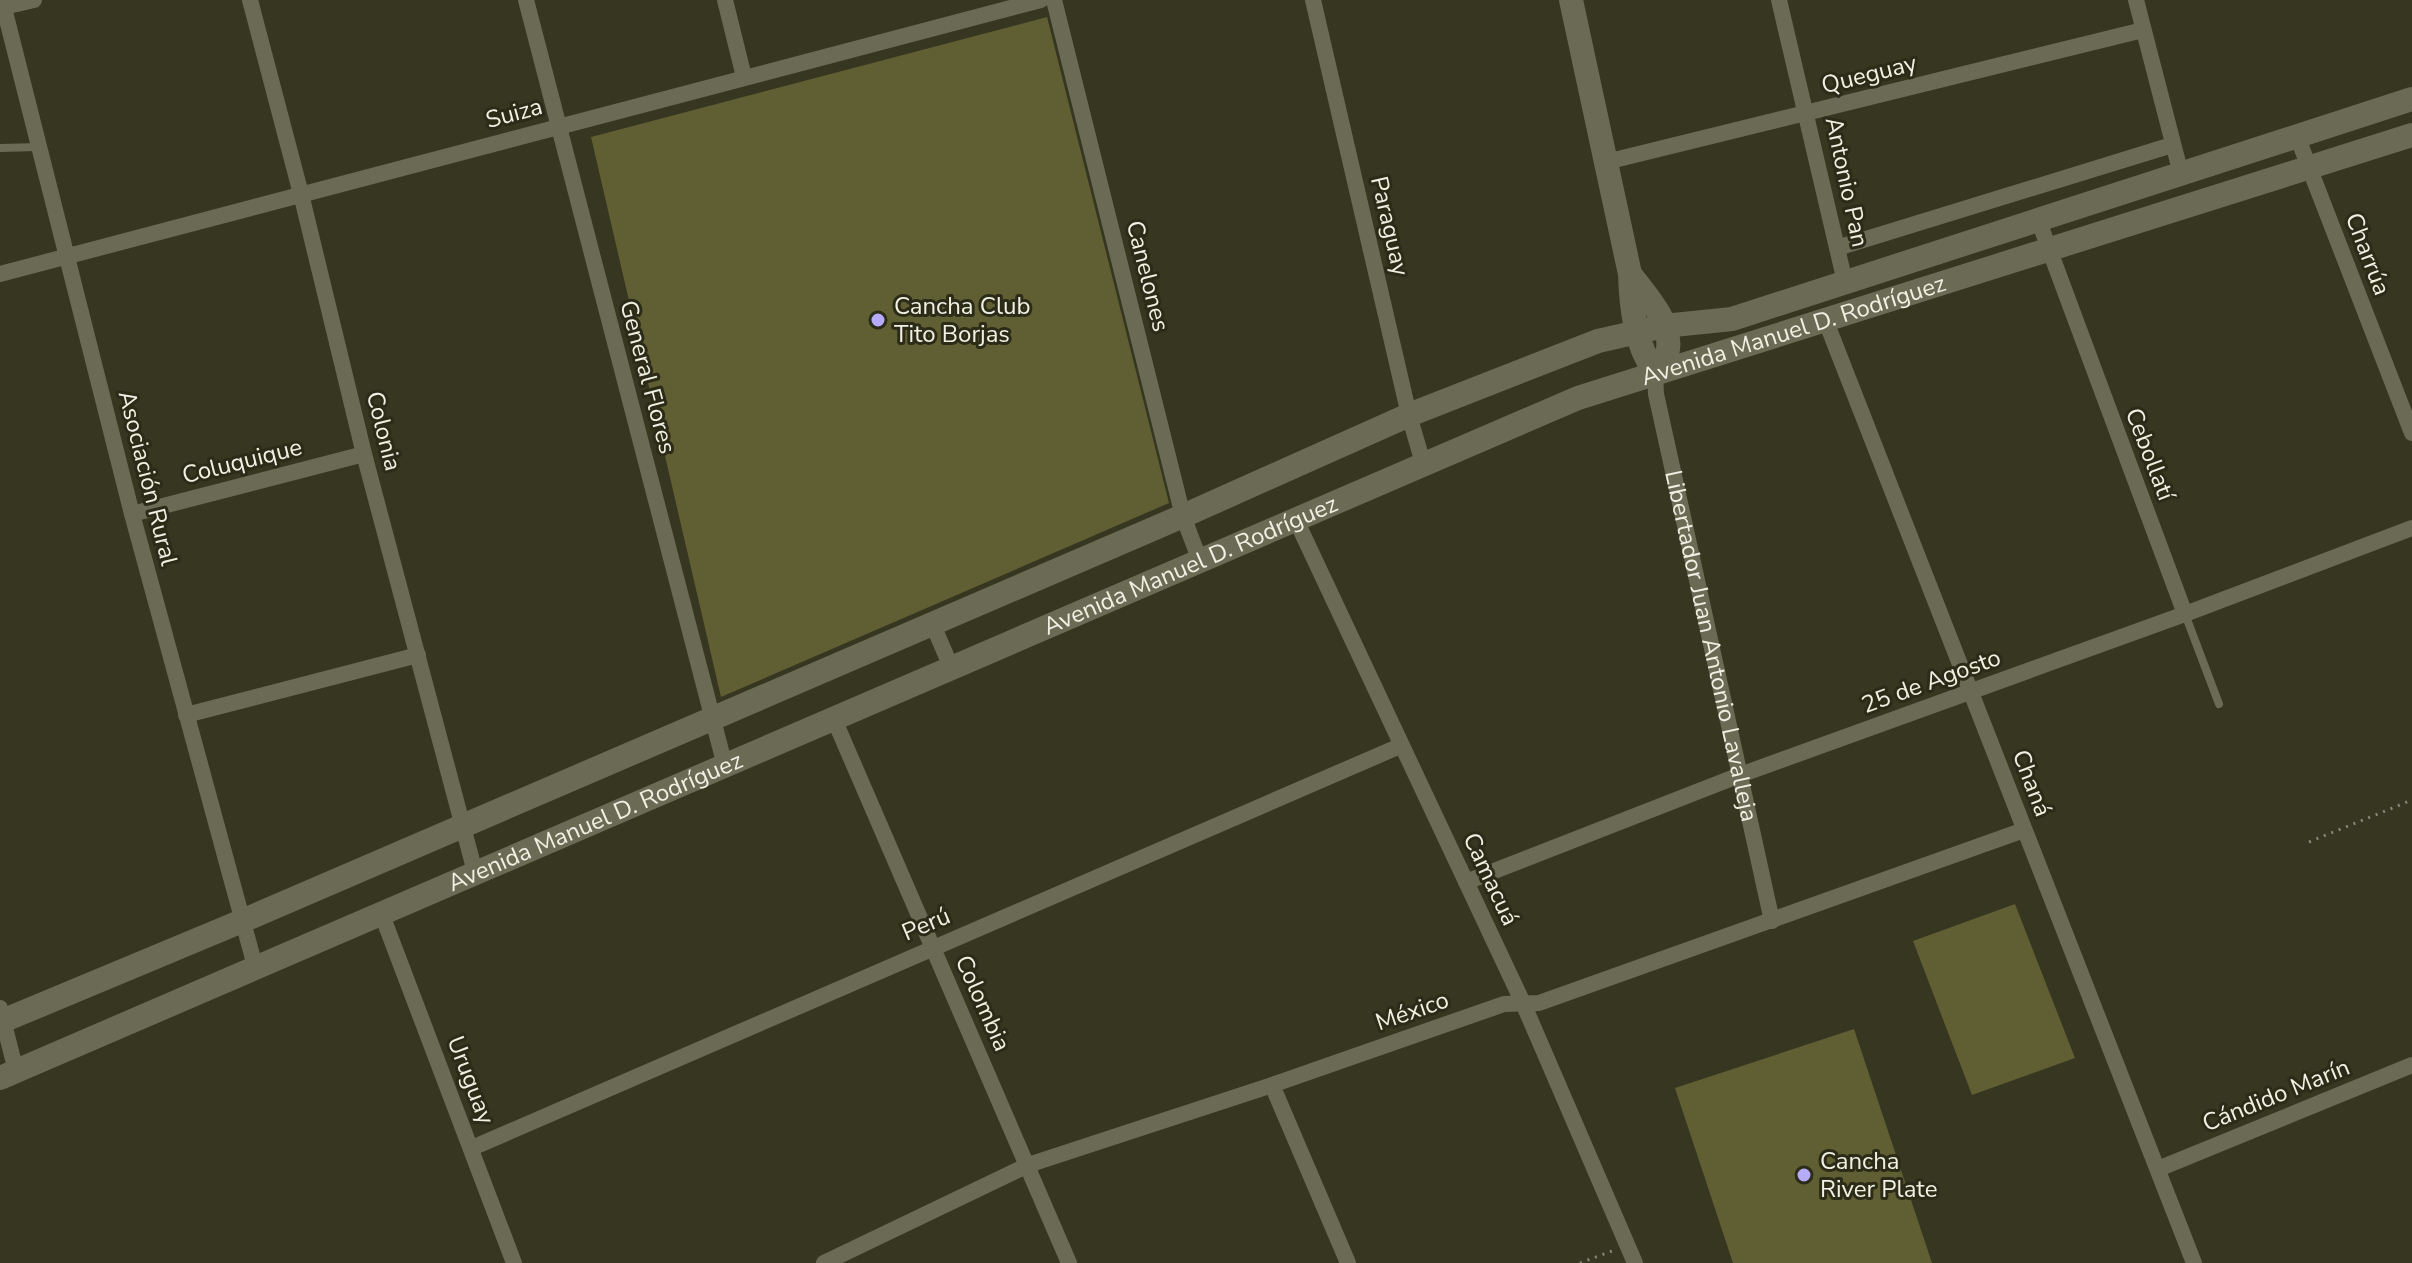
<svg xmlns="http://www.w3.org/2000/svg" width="2412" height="1263" font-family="'Nunito Sans',sans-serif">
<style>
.green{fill:#605f33}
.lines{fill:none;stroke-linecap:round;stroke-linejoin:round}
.path{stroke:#888876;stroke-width:3;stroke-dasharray:2 6;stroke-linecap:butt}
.lane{stroke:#6b6b55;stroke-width:8}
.street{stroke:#6b6b55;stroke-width:16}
.secondary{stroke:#6b6b55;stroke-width:24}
.poi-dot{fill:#b6abf8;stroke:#2c2b18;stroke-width:3}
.labels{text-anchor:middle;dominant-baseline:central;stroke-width:6;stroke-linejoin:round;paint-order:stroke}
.street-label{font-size:24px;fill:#f0f0e3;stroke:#2c2b18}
.poi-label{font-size:24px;fill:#f0f0e3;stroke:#2c2b18;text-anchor:start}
</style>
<rect width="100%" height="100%" fill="#363621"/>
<!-- green -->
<path class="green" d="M1047,17l122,486 -448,194 -130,-560z
M2015,904l60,154 -103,37 -59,-154z
M1854,1029l78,234h-199l-58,-175z"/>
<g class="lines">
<!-- path -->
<path class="path" d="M2309,842l103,-42
M1580,1263l32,-12"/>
<!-- lane -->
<path class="lane" d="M0,148l39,-1
M2185,614l34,90"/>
<!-- street -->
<g class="street">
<path d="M2,0l130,514 123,452"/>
<path d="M250,0l51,194 63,260 111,418"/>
<path d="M526,0l199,766"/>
<path d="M725,0l19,77"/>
<path d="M1054,0l129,516 17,45"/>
<path d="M1313,0l96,415 14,48"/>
<path d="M1779,0l66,282"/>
<path d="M2136,0l45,174"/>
<path d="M4,7l30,-7"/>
<path d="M2297,136l115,297"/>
<path d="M1606,162l537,-132"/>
<path d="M2038,219l147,395"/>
<path d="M1837,248l335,-103"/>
<path d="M0,274l1041,-274"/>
<path d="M1825,319l369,944"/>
<path id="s1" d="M1655,372l1,22 116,527"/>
<path d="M132,514l232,-60"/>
<path d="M1296,520l227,483 112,260"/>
<path d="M932,623l20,46"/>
<path d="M186,715l232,-60"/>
<path d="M834,719l235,544"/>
<path d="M1466,882l274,-107 445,-161 227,-86"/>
<path d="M382,915l132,348"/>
<path d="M0,1008l16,63"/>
<path d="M1272,1085l76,178"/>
<path d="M472,1148l928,-402"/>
<path d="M2158,1169l254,-104"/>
<path d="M824,1263l204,-98 244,-80 232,-81 35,-1 485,-173"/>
</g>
<!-- secondary -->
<g class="secondary">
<path d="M1571,0l59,274c1,33 5,71 25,98 5,-6 12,-14 13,-23 4,-27 -23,-55 -38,-75"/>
<path d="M0,1022l242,-101 941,-405 226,-101 189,-74 66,-15 68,-7 680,-220"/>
<path id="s2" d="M0,1078l1578,-680 834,-263"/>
</g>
</g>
<!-- markers -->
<g class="poi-dot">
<circle cx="878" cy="320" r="8"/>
<circle cx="1804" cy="1175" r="8"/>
</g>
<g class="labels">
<!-- street labels -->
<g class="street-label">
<text transform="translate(1869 74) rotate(-14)">Queguay</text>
<text transform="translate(514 113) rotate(-15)">Suiza</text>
<text transform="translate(1847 182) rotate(78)">Antonio Pan</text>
<text transform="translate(1390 226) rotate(77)">Paraguay</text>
<text transform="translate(2368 254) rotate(69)">Charrúa</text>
<text transform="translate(1148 276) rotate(76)">Canelones</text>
<text stroke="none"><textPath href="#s2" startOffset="1944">Avenida Manuel D. Rodríguez</textPath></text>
<text transform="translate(648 377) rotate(75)">General Flores</text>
<text transform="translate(384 431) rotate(76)">Colonia</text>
<text transform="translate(2150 454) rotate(69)">Cebollatí</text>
<text transform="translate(242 461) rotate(-14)">Coluquique</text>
<text transform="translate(148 478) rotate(76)">Asociación Rural</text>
<text stroke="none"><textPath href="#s2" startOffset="1296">Avenida Manuel D. Rodríguez</textPath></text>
<text stroke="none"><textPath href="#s1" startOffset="280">Libertador Juan Antonio Lavalleja</textPath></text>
<text transform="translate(1931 681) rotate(-20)">25 de Agosto</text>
<text transform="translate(2032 783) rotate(69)">Chaná</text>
<text stroke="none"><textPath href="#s2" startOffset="648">Avenida Manuel D. Rodríguez</textPath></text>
<text transform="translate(1491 879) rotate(65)">Camacuá</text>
<text transform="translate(926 924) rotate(-23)">Perú</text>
<text transform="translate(983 1003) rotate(66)">Colombia</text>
<text transform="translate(1412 1011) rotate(-19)">México</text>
<text transform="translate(471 1080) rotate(69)">Uruguay</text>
<text transform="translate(2276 1095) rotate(-22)">Cándido Marín</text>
</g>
<!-- poi labels -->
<g class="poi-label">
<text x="894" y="306">Cancha Club<tspan x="894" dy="28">Tito Borjas</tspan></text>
<text x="1820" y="1161">Cancha<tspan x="1820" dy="28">River Plate</tspan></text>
</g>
</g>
</svg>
